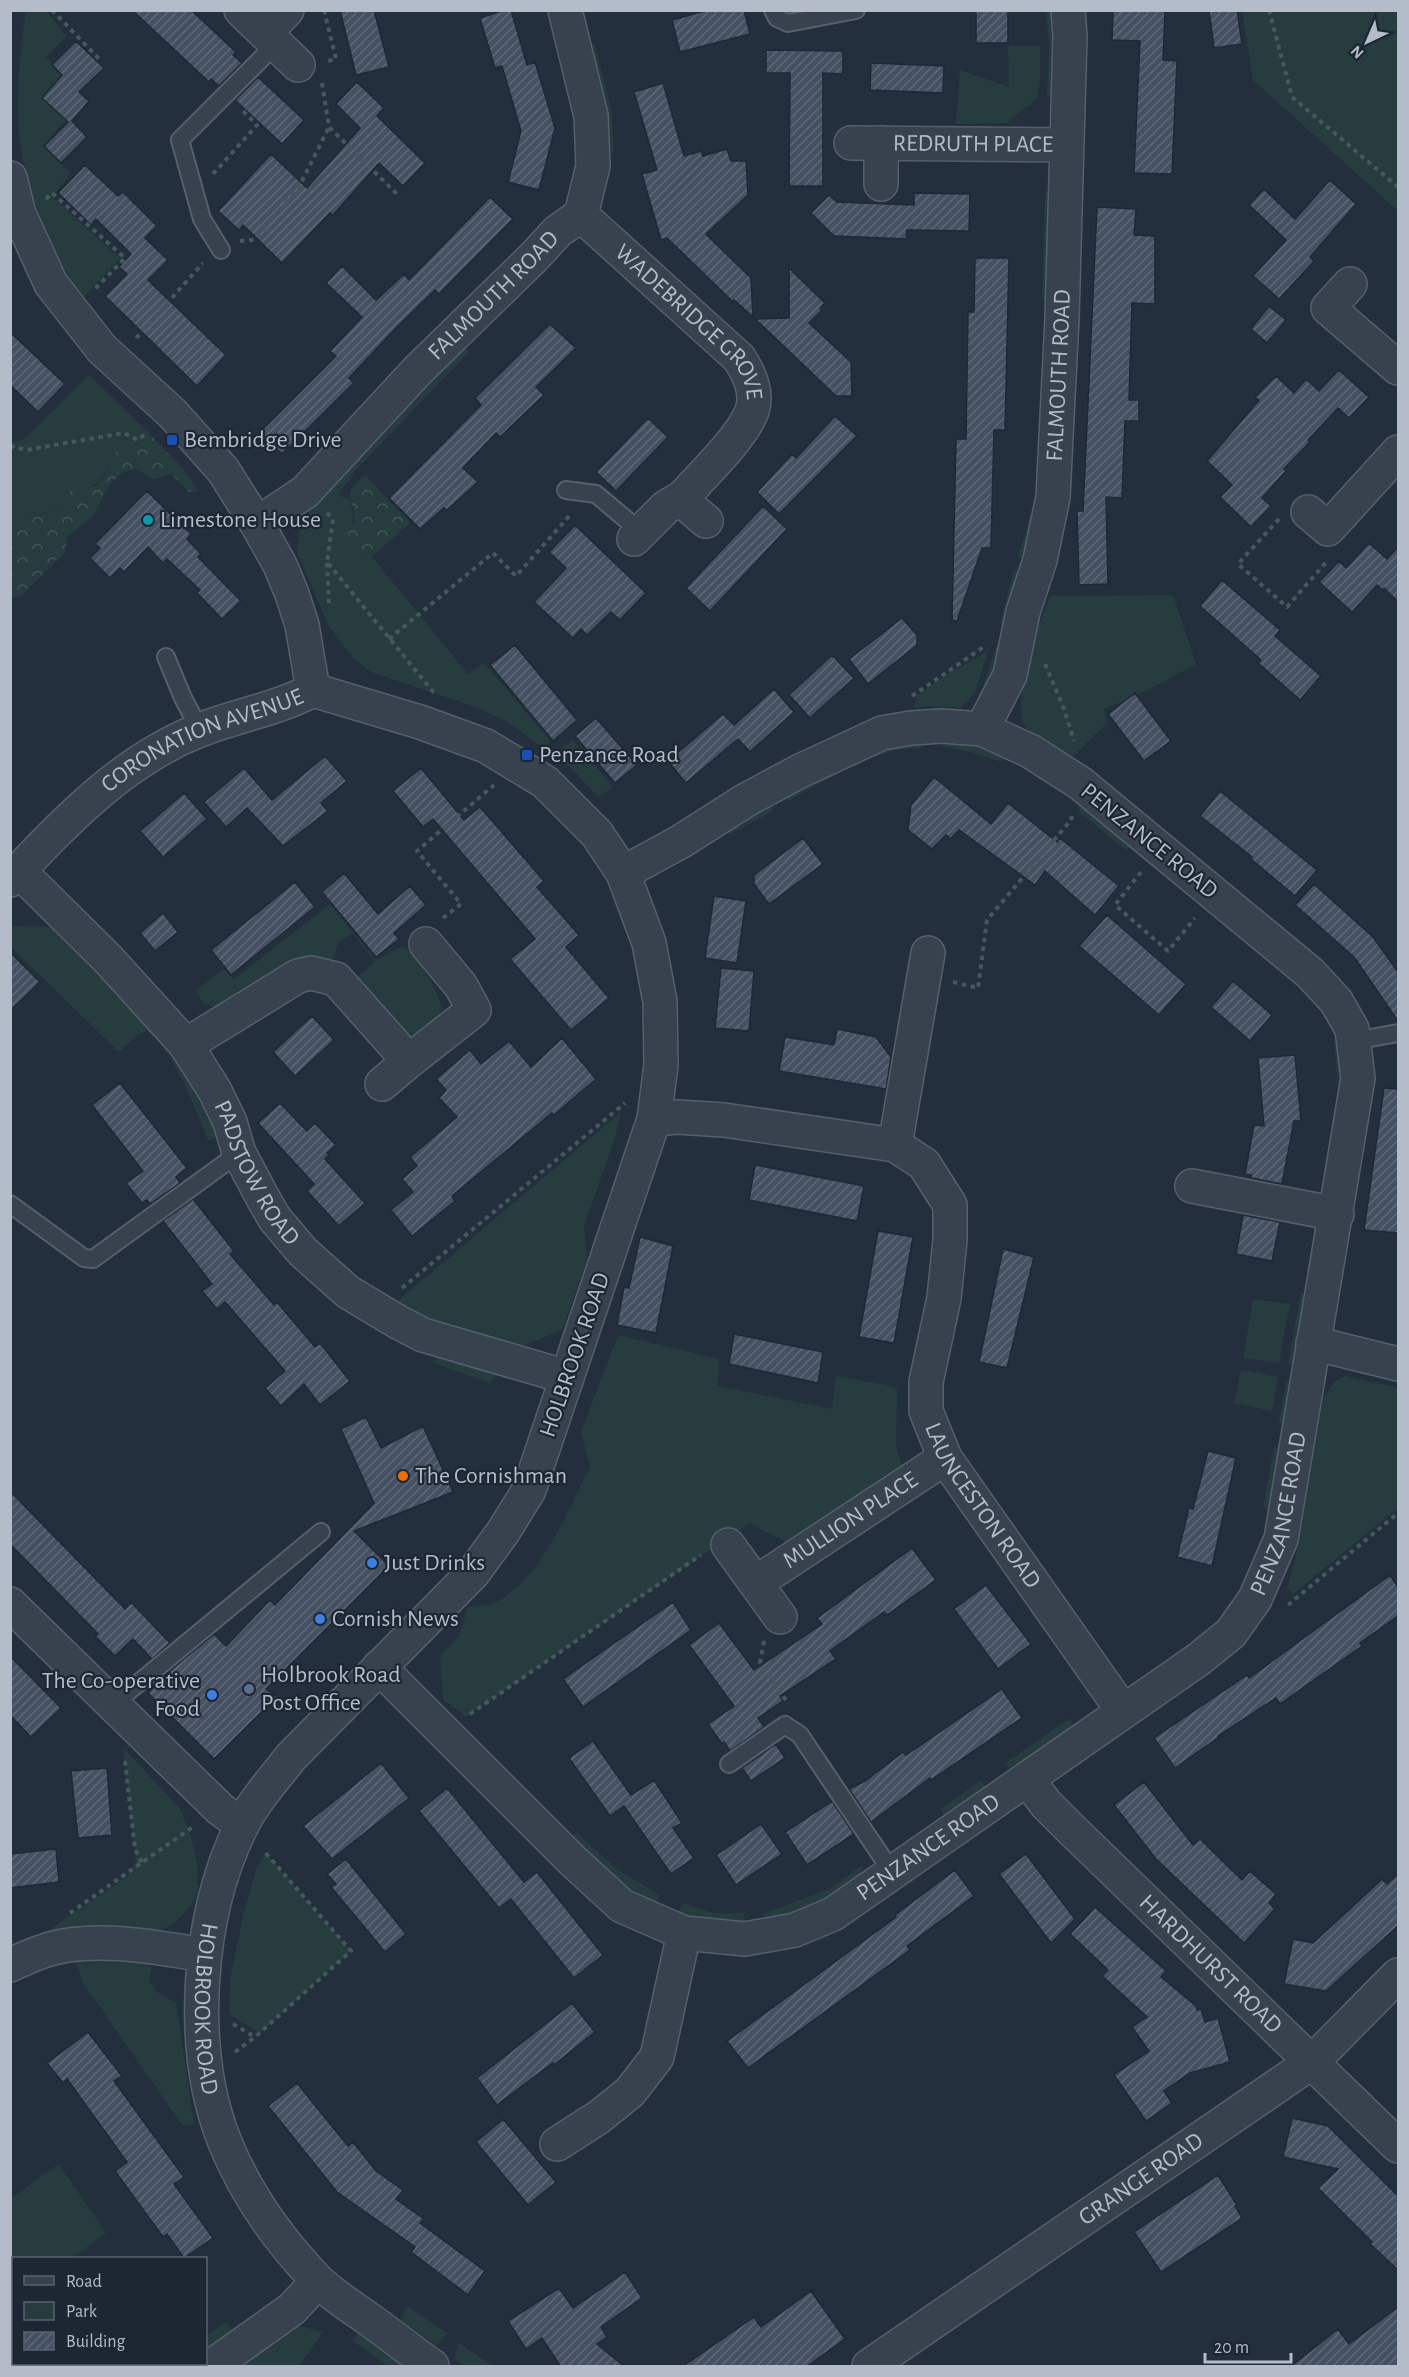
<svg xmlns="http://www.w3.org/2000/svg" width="1409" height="2377" font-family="'Alegreya Sans',sans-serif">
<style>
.green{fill:#263c3f}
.forest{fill:url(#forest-crowns)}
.building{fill:url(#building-hatch);stroke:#1f2835;stroke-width:1.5}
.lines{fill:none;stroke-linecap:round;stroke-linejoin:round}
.service-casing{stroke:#565f6c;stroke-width:20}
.minor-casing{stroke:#565f6c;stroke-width:36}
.path{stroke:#44595c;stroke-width:4;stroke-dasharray:4.5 4.5;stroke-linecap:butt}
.service{stroke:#38414e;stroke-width:16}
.minor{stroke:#38414e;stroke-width:33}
.transit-dot{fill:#1a4fb4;stroke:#1d2633;stroke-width:2}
.culture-dot{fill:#0f9aa8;stroke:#1d2633;stroke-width:2}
.food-dot{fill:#e8710a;stroke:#1d2633;stroke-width:2}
.shop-dot{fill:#3f7fe0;stroke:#1d2633;stroke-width:2}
.service-dot{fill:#5c6f8a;stroke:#1d2633;stroke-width:2}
.labels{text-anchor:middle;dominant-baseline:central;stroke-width:4.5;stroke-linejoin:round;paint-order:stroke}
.street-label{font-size:24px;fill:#b4bcc9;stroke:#1d2633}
.poi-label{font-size:24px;fill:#b4bcc9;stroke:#1d2633;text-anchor:start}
</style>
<defs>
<pattern id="forest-crowns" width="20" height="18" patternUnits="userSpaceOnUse" patternTransform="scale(1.5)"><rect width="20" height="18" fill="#263c3f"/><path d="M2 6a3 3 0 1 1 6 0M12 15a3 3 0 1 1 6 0" fill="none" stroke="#435659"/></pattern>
<pattern id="building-hatch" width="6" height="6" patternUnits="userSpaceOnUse" patternTransform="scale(1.5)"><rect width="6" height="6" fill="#455162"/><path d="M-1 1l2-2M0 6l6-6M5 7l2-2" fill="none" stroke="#5d6877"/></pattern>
</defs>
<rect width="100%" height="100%" fill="#242f3e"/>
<!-- green -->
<path class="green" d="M26,10l20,1 20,25 -20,22 15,18 -17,19 22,25 -23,26 28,27 -19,24 68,61 -39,42c-23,-43 -46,-87 -57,-135 -11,-49 -5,-105 2,-155z
M1046,11h12v87l-11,-1 2,-52z
M1242,11h156v200l-145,-131z
M595,44l17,69 2,40 -9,-1 -21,-106z
M1008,46h32v37l-3,15 -30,25 -51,1 4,-54 49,17z
M1045,192h10l-2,108 -11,-1z
M461,347l9,4 -113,118 -19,26 11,4c9,25 1,22 -3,45l10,8 17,6 95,116 16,-11 67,78 -8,7 -37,-27 -28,-13 -107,-36 -17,-13 -25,-33 -32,-73 2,-24 19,-32z
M89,375l62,60 -6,6 -28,8c-14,33 -15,35 -49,45 -13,22 -18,21 -42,19l-15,10v-80l13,-4z
M1030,517l8,2 -9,41 -11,-3z
M1014,569l11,4 -15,57 -10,-6z
M1173,595l23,69 -59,32 -33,13 3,14 -37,36c-15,-9 -39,-21 -47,-37 -10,-22 16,-104 28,-126z
M996,647h8l-20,47 -3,-2z
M988,651l-13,42 -15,15 -31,-2 -15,2 3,-13 32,-22z
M945,737l61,14 -4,11 -39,-12 -21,-3z
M573,740l40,47 -15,10 -25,-27 -19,-16z
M926,743l-6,5 -24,2 -34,11 -6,-11z
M847,767l-3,3 -56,31 -1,-11z
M1084,803l49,39 -7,9 -48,-40z
M772,804l2,3 -3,5 -40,22 -4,-1 -1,-4z
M330,904l46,56 27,-14c18,17 32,38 39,62 -7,18 -28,35 -47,19 -14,-12 -25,-30 -36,-44l-2,-6 18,-15 -23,-29 -14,10 -5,16 -28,-3 -18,8 -64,44 -19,-4 -8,-13 27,-22 11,10z
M10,926l45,1 41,36 98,111 28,63 -14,3c-16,-38 -29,-80 -60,-109l-10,3 -19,18 -108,-105z
M1334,1039l10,1 -2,77 -9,-1 5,-26z
M621,1112l-5,22 -32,93 3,32 -25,71 -50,20 -119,-45z
M1301,1293l10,1 -13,71 -10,-1z
M1253,1299l37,5 -11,59 -36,-5z
M618,1335l101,24 -1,27 114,23 4,-33 61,11 -1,59 9,29 -117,68 -39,-20 -283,194 -23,-18 -3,-43 19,-20 9,-29c7,-1 17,-1 23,-3 49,-20 76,-93 99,-137l-9,-35z
M439,1357h10l48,17 -7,9 -59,-21z
M1241,1370l37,7 -6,34 -38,-8z
M1345,1376l53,12v120l-105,86 -6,-6 9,-33 27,-156 11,-17z
M1286,1382l10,1 -8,41 -9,-1z
M1274,1447l10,1 -11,63 -10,-4z
M1070,1718l5,12 -63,42 -7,-9z
M123,1747l57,62 11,28 6,26 1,27 -7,16 -18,18 -23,12 -127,12 105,-72 8,-14z
M981,1780l6,9 -41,29 -6,-9z
M576,1832l42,38 42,25 -6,9 -26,-13 -58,-52z
M265,1852l86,99 -91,82 -31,-19 1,-34 14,-68 13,-45z
M861,1866l2,9 -39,27 -33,12 -27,7 -1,-7 68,-26z
M682,1903l33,10h29l1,10 -44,-3 -22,-8z
M117,1954l35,13 -3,13 8,12 19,11 18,121 -11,2 -100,-143 -7,-21z
M59,2164l47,69 -34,25h-58l-1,42 -2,3v-105z
M407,2306l40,27 -10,13 -37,-26z
M227,2321l7,13 -28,21v-19z
M296,2325l27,7 -24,34h-58z
M360,2330l47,36h-19l-35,-25z
M459,2343l34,23h-29l-10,-7z"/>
<!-- forest -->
<path class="forest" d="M151,435l33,35 14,21 -9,1 -18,-18 -19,5 -15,-10 -16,4 -11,11 -18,33 -24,19 -3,16 -44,44 -10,2v-75l15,-10c48,5 24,-13 50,-25 5,-3 13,-1 19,-2l11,-11 11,-26 28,-8z
M365,475l45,48 -39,34 -15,-5 -10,-8 3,-14 6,-11c-3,-25 -13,-24 10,-44z"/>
<!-- building -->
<path class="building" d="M132,10h59l45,42 -3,3 9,8 -23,23 -8,-7 -2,3z
M340,10h34l15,57 -33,8z
M505,10h6l16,55 8,-3 20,66 -16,62 -31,-8 13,-51 -19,-65 -7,2 -15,-50z
M708,10h36l6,24 -70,18 -8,-32z
M976,10h32v33h-32z
M1113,10h52l-2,50 14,1 -5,113 -38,-1 6,-132 -28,-1z
M1209,10h28l5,34 -28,4z
M76,41l28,27 -25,24 10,9 -17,20 15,16 -26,26 -17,-17 24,-24 -26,-24 20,-23 -10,-10z
M766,50l77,1v23l-20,-1v113h-34l1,-113h-24z
M871,63l73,3 -1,27 -73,-3z
M258,77l46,43 -22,24 -47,-44z
M357,82l27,26 -7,8 48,47 -22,23 -24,-23 -46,52 -3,-2 -48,50 -39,-38 -4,5 -21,-19 53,-57 36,34 53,-60 -24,-24z
M663,83l21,73 17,-5 2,5 24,-7 4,12h15l2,34 -42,39 45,44 2,39 -19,-17 -1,2 -66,-64 -6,2 -19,-66 15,-4 -23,-78z
M85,165l33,31 5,-4 34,34 -12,12 23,22 -20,20 78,75 -29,31 -92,-90 22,-22 -8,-7 12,-13 -35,-35 -5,6 -33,-32z
M1330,180l26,24 -46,53 4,4 -35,38 -26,-23 33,-36 -37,-35 15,-16 31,30z
M914,193l56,1 -1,37 -62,-1 -1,9 -72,-3 -23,-23 18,-18 8,7 77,3z
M490,197l23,22 -74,75 -4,-4 -39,38 -47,50 5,5 -72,71 -22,-22 76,-76 -6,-5 32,-34 -36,-34 16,-17 34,34 28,-26 5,6z
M1097,207l39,2 -2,26 21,1v68l-23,-1 -3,97h10v21h-14l-3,77 -16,-1 2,87 -29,1 -2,-74h6z
M975,258h34l-4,172h-11l-3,118h-9l-25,73 -5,-1 4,-181h10l2,-127h6z
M789,268l36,35 -5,5 2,2 -13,13 42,39 1,34h-16l-81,-77 34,-1z
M1269,306l17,14 -19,23 -16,-14z
M550,324l26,24 -40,39 8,8 -44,42 -4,-4 -33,35 15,14 -31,28 -3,-2 -24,21 -31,-31 92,-93 -6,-7z
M10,332l55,52 -27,28 -28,-27z
M1339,370l30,27 -20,21 -11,-10 -30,32 2,2 -26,27 2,2 -24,27 9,8 -20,21 -31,-30 12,-12 -25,-24 52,-61 -4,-3 21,-21 18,17 12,-14 13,12z
M835,416l22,20 -78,78 -22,-22 35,-38 4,4z
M648,418l20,19 -52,54 -20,-19z
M147,491l44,43 -4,5 14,15 -3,3 43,44 -19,18 -25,-26 3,-3 -33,-31 -4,4 -15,-16 -24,25 -4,-4 -10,10 -20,-20 10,-10 -5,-4z
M763,506l24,23 -77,82 -24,-23z
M575,525l71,68 -26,27 -9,-8 -24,23 -6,-6 -8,9 -39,-36 32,-34 -17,-16z
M1369,543l18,16 11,-12v55l-14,-14 -2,2 -5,-5 -25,27 -33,-30 20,-21 7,7z
M1222,580l58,50 -5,6 46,40 -21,24 -42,-37 3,-3 -61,-54z
M902,618l15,17v10l-49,39 -19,-25z
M515,645l62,75 -24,21 -63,-76z
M832,655l22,23 -44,40 -21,-23z
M774,689l20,23 -44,40 -12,-13 -52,44 -18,-22 55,-47 11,11z
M1135,693l36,48 -27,20 -36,-47z
M596,718l41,47 -22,18 -40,-47z
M325,756l22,25 -26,22 7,8 -45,35 -36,-38 -21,19 -22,-25 40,-34 28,32z
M421,768l43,52 16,-13 64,74 -7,6 42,48 -13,12 43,51 -38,32 -61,-71 25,-20 -102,-120 -10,8 -30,-36z
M934,777l57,47 17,-21 49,39 3,-4 59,48 -24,29 -50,-44 -10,14 -76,-55 -8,9 -5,-4 -14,14 -24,-19 3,-25z
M1220,791l97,79 -22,26 -44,-37 1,-2 -52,-41z
M184,793l23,26 -44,38 -23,-26z
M803,838l20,26 -54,40 -15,-20v-9z
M344,873l34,41 32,-28 16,19 -32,28 5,6 -23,18 -54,-65z
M295,882l20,25 -84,68 -20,-25z
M1314,884l59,53 25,35v49l-44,-64 -59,-52z
M714,896l32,5 -9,62 -32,-5z
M163,913l15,19 -23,19 -15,-18z
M1107,915l79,69 -27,31 -80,-69z
M10,952l30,30 -30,29z
M721,968l33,3 -5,60 -34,-3z
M1233,981l39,34 -22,26 -39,-34z
M312,1016l22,24 -39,36 -22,-24z
M837,1029l39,8 15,20 -5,32 -107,-18 6,-34 49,8z
M562,1038l34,41 -42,36 -2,-2 -100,83 3,5 -43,35 -21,-26 22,-18 -11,-13 15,-13 -7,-9 47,-40 -18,-19 7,-8 -10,-11 34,-29 11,14 28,-23 22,26z
M1295,1055l6,66h-7l-12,63 -31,-6v-3l-6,-1 9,-49 10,1 -6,-68z
M120,1083l67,85 -11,9 4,6 -30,21 -3,-4 -5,3 -16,-20 17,-12 -51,-66z
M1384,1088l14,1v144l-34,-3z
M280,1103l27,28 8,-8 21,22 -9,8 2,2 -4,4 40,44 -26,23 -32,-35 7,-7 -56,-61z
M755,1165l109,21 -7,35 -108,-21z
M193,1199l41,52 -4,3 44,51 3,-3 38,45 5,-4 30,38 -30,24 -16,-21 -23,22 -16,-18 20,-17 -60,-69 -8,7 -15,-18 10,-7 -49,-63z
M1243,1215l37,7 -8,39 -36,-7z
M878,1231l35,6 -19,106 -35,-6z
M640,1237l33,9 -17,87 -39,-8 7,-38 5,1z
M1003,1249l31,8 -27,111 -28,-6z
M734,1334l89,18 -5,31 -89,-19z
M366,1417l15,31 42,-22 30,66 -99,39 35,35 -123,123 11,8 -63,62 -66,-66 18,-19 48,-40 12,12 44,-46 5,5 99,-102 -33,-74z
M1208,1451l28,7 -24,108 -35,-9 12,-49 4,1z
M10,1491l115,118 6,-7 39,41 -18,16 -19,-20 -18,17 -20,-20 3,-2 -88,-90z
M912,1548l24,32 -49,35 -3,-3 -54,39 6,8 -56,37 3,5 -25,17 6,9 -34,24 -6,-9 -2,2 -14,-20 26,-18 -45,-61 30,-22 35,47 68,-46 -5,-6z
M1390,1575l8,12v29l-38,27 2,3 -82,58 -4,-6 -58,38 1,1 -44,31 -21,-30 93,-63 2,3z
M986,1585l45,59 -33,25 -44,-60z
M673,1602l18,28 -108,77 -20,-28z
M10,1656l51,52 -30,29 -21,-22z
M1002,1689l20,29 -91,62 -1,-2 -59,44 -22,-33 16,-8 38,-29 3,3z
M593,1741l38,54 23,-15 28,43 -9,5 21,30 -23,16 -47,-68 -14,10 -41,-58z
M776,1744l9,14 -34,23 -9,-13z
M381,1763l28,35 -77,61 -29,-33z
M107,1768l5,67 -34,3 -7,-67z
M1144,1782l49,63 7,-6 42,41 8,-9 26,23 -7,9 6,6 -31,34 -88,-84 -42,-54z
M447,1788l77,94 13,-10 66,83 -29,23 -63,-79 -12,9 -80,-97z
M832,1801l22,33 -47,31 -22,-33z
M761,1824l21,30 -46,31 -20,-30z
M56,1849l3,33 -49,6v-34z
M1026,1854l49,65 -24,24 -52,-69z
M346,1859l60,75 -21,18 -54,-65 5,-3 -9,-10z
M955,1870l19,26 -67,50 3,4 -162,118 -21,-27 169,-124 -1,-2z
M1398,1874v52l-72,65 -42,-7 9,-45 20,4 69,-64 5,5z
M1095,1907l71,64 -5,6 35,29 1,4 4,-1 4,13 13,-4 12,44 -40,11 -26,18 8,12 -26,18 -32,-46 35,-24 -17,-24 15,-10 -45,-41 6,-6 -38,-36z
M572,2003l23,29 -41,33 -1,-2 -56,42 -20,-27z
M88,2032l34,44 -8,5 70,96 -10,7 39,54 -29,20 -17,-24 -4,3 -48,-66 12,-9 -60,-83 -4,4 -16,-20z
M297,2083l51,63 5,-4 23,29 27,19 -7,9 28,20 -4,4 65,48 -17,24 -57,-43 4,-5 -78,-55 -69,-86z
M1292,2118l36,8 70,70v74l-28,-26 2,-2 -54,-54 20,-19 -55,-12z
M503,2119l53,63 -28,23 -52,-63z
M1218,2175l19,30 -2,1 7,12 -81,54 -27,-40z
M625,2272l17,26 -41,29 6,10 -10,7 28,23h-64l-19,-29 -16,11 -18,-28 51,-33 14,20z
M811,2291l34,48 -39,28h-124l72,-50 7,10z
M1398,2307v60h-108l48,-38 11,15z"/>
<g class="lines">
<defs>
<path id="service" d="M773,10l4,8 11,5 68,-13
M221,250l-19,-31 -22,-79 96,-96
M566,490l30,4 45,38
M166,657l17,41 17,32
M1354,1041l44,-8
M10,1204l74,54 9,1 146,-106
M112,1705l209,-173
M729,1764l56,-39 15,10 92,137"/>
<g id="minor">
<path d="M241,10l57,55"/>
<path d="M265,33l22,-23"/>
<path id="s1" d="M851,143l215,2"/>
<path d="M881,143v41"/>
<path d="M10,178l9,36 32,70 51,65 70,64 51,57 34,54 23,41 12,29 10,31 11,65"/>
<path id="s2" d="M581,215l158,143c10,15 19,35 13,53 -11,28 -49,63 -69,86"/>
<path d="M1350,284l-22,24 70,60"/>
<path d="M1308,512l20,17 70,-77"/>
<path id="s3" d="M257,524l48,-32 113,-122 115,-112 25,-27 23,-16 12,-49 -2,-50 -26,-106"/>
<path d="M634,539l32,-32 17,-10 10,13 13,11"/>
<path id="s4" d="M982,729l28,-54 13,-63 17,-52 13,-63 9,-179 8,-282 -2,-26"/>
<path id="s5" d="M19,871l89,88 78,86 29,46 15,31 9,31 25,47 11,19 28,33 45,40 50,30 25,13 144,42"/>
<path id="s6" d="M10,880c56,-59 113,-120 190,-150 38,-15 77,-21 113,-40l107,32 66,24 59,36 52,52 26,39 26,70 11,59 1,63 -7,54 -125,371 -26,42 -30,41 -182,184c-17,22 -38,45 -50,70 -44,89 -53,221 -17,313 21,53 54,99 92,139 16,16 36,28 54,41 21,15 41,31 62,46"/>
<path d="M186,1045l112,-69 13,-3 25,6 73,82 65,-51 -13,-24 -35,-42"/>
<path d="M382,1084l27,-23"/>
<path id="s7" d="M654,1119l23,-2 47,3 171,25 29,19 26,41v35l-6,58 -18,84v29l19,47 178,253"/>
<path d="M895,1145l33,-192"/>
<path d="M1192,1186l145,28"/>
<path d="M1313,1343l85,21"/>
<path d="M728,1545l52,72"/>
<path id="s8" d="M757,1582l188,-124"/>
<path d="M10,1604l210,205 22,16"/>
<path id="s9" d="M379,1667l194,194 49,45 62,27 61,6 50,-9 38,-16 366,-255 32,-26 24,-34 26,-60 77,-461 -6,-49 -16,-28 -26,-28 -230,-190 -50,-32 -48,-22 -40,-3 -31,2 -29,5 -82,38 -54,29 -66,42 -57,31"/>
<path id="s10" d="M1027,1779l19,25 25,25 327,317"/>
<path d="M10,1965c13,-6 26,-12 40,-16 45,-13 108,-2 153,6"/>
<path d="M557,2144l42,-27 31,-25 27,-35 27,-124"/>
<path d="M212,2366l80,-57 26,-28"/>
<path id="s11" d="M869,2366l443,-304 86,-87"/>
</g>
</defs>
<!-- service casing -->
<use href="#service" class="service-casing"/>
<!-- minor casing -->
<use href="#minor" class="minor-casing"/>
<!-- path -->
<path class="path" d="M52,10l49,51
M324,10l12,49 -8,2
M1269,10l23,87 106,90
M322,83l7,44 71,70
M213,174l44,-49 -16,-16
M46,199l6,-6 73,65 -31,32
M240,241l14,-1 45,-53 30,-60
M136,338l67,-75
M10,446l16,4 98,-17 14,7 10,-8
M327,513l6,6 -6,43 107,131
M1279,519l-41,45 49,43 41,-47
M327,563l2,40
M389,639l104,-86 23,23 56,-63
M1045,664l19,45 10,32
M912,696l73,-50
M1141,872l-26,33 53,46 27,-33
M443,918l18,-14 -44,-53 77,-66
M953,982l25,6 9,-68 84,-100 1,-4
M402,1288l223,-185
M1288,1605l110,-92
M764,1641l-4,22 27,39
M470,1714l231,-159
M125,1761l10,88 7,14
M70,1913l124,-87
M233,2024l22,13
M235,2052l20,-15 96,-86 -87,-100"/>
<!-- service -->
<use href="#service" class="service"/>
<!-- minor -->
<use href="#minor" class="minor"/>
</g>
<!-- markers -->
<g class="transit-dot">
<rect x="166" y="434" width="12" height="12" rx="3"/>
<rect x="521" y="749" width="12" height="12" rx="3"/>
</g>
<circle class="culture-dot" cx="148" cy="520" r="6"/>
<circle class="food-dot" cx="403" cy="1476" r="6"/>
<g class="shop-dot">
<circle cx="372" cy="1563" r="6"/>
<circle cx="320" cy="1619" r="6"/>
<circle cx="212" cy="1695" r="6"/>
</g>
<circle class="service-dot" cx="249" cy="1689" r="6"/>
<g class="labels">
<!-- street labels -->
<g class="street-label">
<text stroke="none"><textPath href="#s1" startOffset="122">REDRUTH PLACE</textPath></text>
<text stroke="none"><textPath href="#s3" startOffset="330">FALMOUTH ROAD</textPath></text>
<text stroke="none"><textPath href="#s2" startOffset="154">WADEBRIDGE GROVE</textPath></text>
<text stroke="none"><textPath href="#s4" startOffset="366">FALMOUTH ROAD</textPath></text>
<text stroke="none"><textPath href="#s6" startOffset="242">CORONATION AVENUE</textPath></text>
<text transform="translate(1149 841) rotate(39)">PENZANCE ROAD</text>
<text stroke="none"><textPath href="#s5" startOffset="388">PADSTOW ROAD</textPath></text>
<text transform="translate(575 1355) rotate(-71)">HOLBROOK ROAD</text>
<text stroke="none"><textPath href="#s7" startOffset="645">LAUNCESTON ROAD</textPath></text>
<text stroke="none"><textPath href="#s9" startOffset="1180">PENZANCE ROAD</textPath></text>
<text stroke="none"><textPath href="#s8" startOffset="112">MULLION PLACE</textPath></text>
<text stroke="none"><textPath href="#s9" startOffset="678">PENZANCE ROAD</textPath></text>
<text stroke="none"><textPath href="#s10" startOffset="261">HARDHURST ROAD</textPath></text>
<text stroke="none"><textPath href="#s6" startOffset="2012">HOLBROOK ROAD</textPath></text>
<text stroke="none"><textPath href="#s11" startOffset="330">GRANGE ROAD</textPath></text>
</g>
<!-- poi labels -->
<g class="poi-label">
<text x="184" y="440">Bembridge Drive</text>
<text x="160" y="520">Limestone House</text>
<text x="539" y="755">Penzance Road</text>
<text x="415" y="1476">The Cornishman</text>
<text x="384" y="1563">Just Drinks</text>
<text x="332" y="1619">Cornish News</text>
<text x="261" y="1675">Holbrook Road<tspan x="261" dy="28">Post Office</tspan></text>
<text x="200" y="1681" text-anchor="end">The Co-operative<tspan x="200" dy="28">Food</tspan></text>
</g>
</g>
<!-- border -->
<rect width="1409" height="2377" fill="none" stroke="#b4bcc9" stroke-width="24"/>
<!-- legend -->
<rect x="12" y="2257" width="195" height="108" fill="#1d2633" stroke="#59626f" stroke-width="1.5"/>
<rect x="24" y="2276" width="30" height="9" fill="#38414e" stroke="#59626f" stroke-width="1.5"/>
<text x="66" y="2287" font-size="18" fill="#b4bcc9">Road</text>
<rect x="24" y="2302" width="30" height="18" fill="#263c3f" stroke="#59626f" stroke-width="1.5"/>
<text x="66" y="2317" font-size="18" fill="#b4bcc9">Park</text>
<rect x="24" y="2332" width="30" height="18" fill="url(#building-hatch)" stroke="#59626f" stroke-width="1.5"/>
<text x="66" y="2347" font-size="18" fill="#b4bcc9">Building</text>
<!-- north arrow -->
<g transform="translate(1367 42) rotate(224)" stroke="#1d2633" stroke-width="4.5" paint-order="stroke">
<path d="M0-4.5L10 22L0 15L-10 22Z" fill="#b4bcc9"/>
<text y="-9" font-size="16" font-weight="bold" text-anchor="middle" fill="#b4bcc9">N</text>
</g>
<!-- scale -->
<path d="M1205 2353v9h86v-9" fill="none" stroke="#b4bcc9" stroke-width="3"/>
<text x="1214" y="2353" font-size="18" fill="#b4bcc9" stroke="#1d2633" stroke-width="4.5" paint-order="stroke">20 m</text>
</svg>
